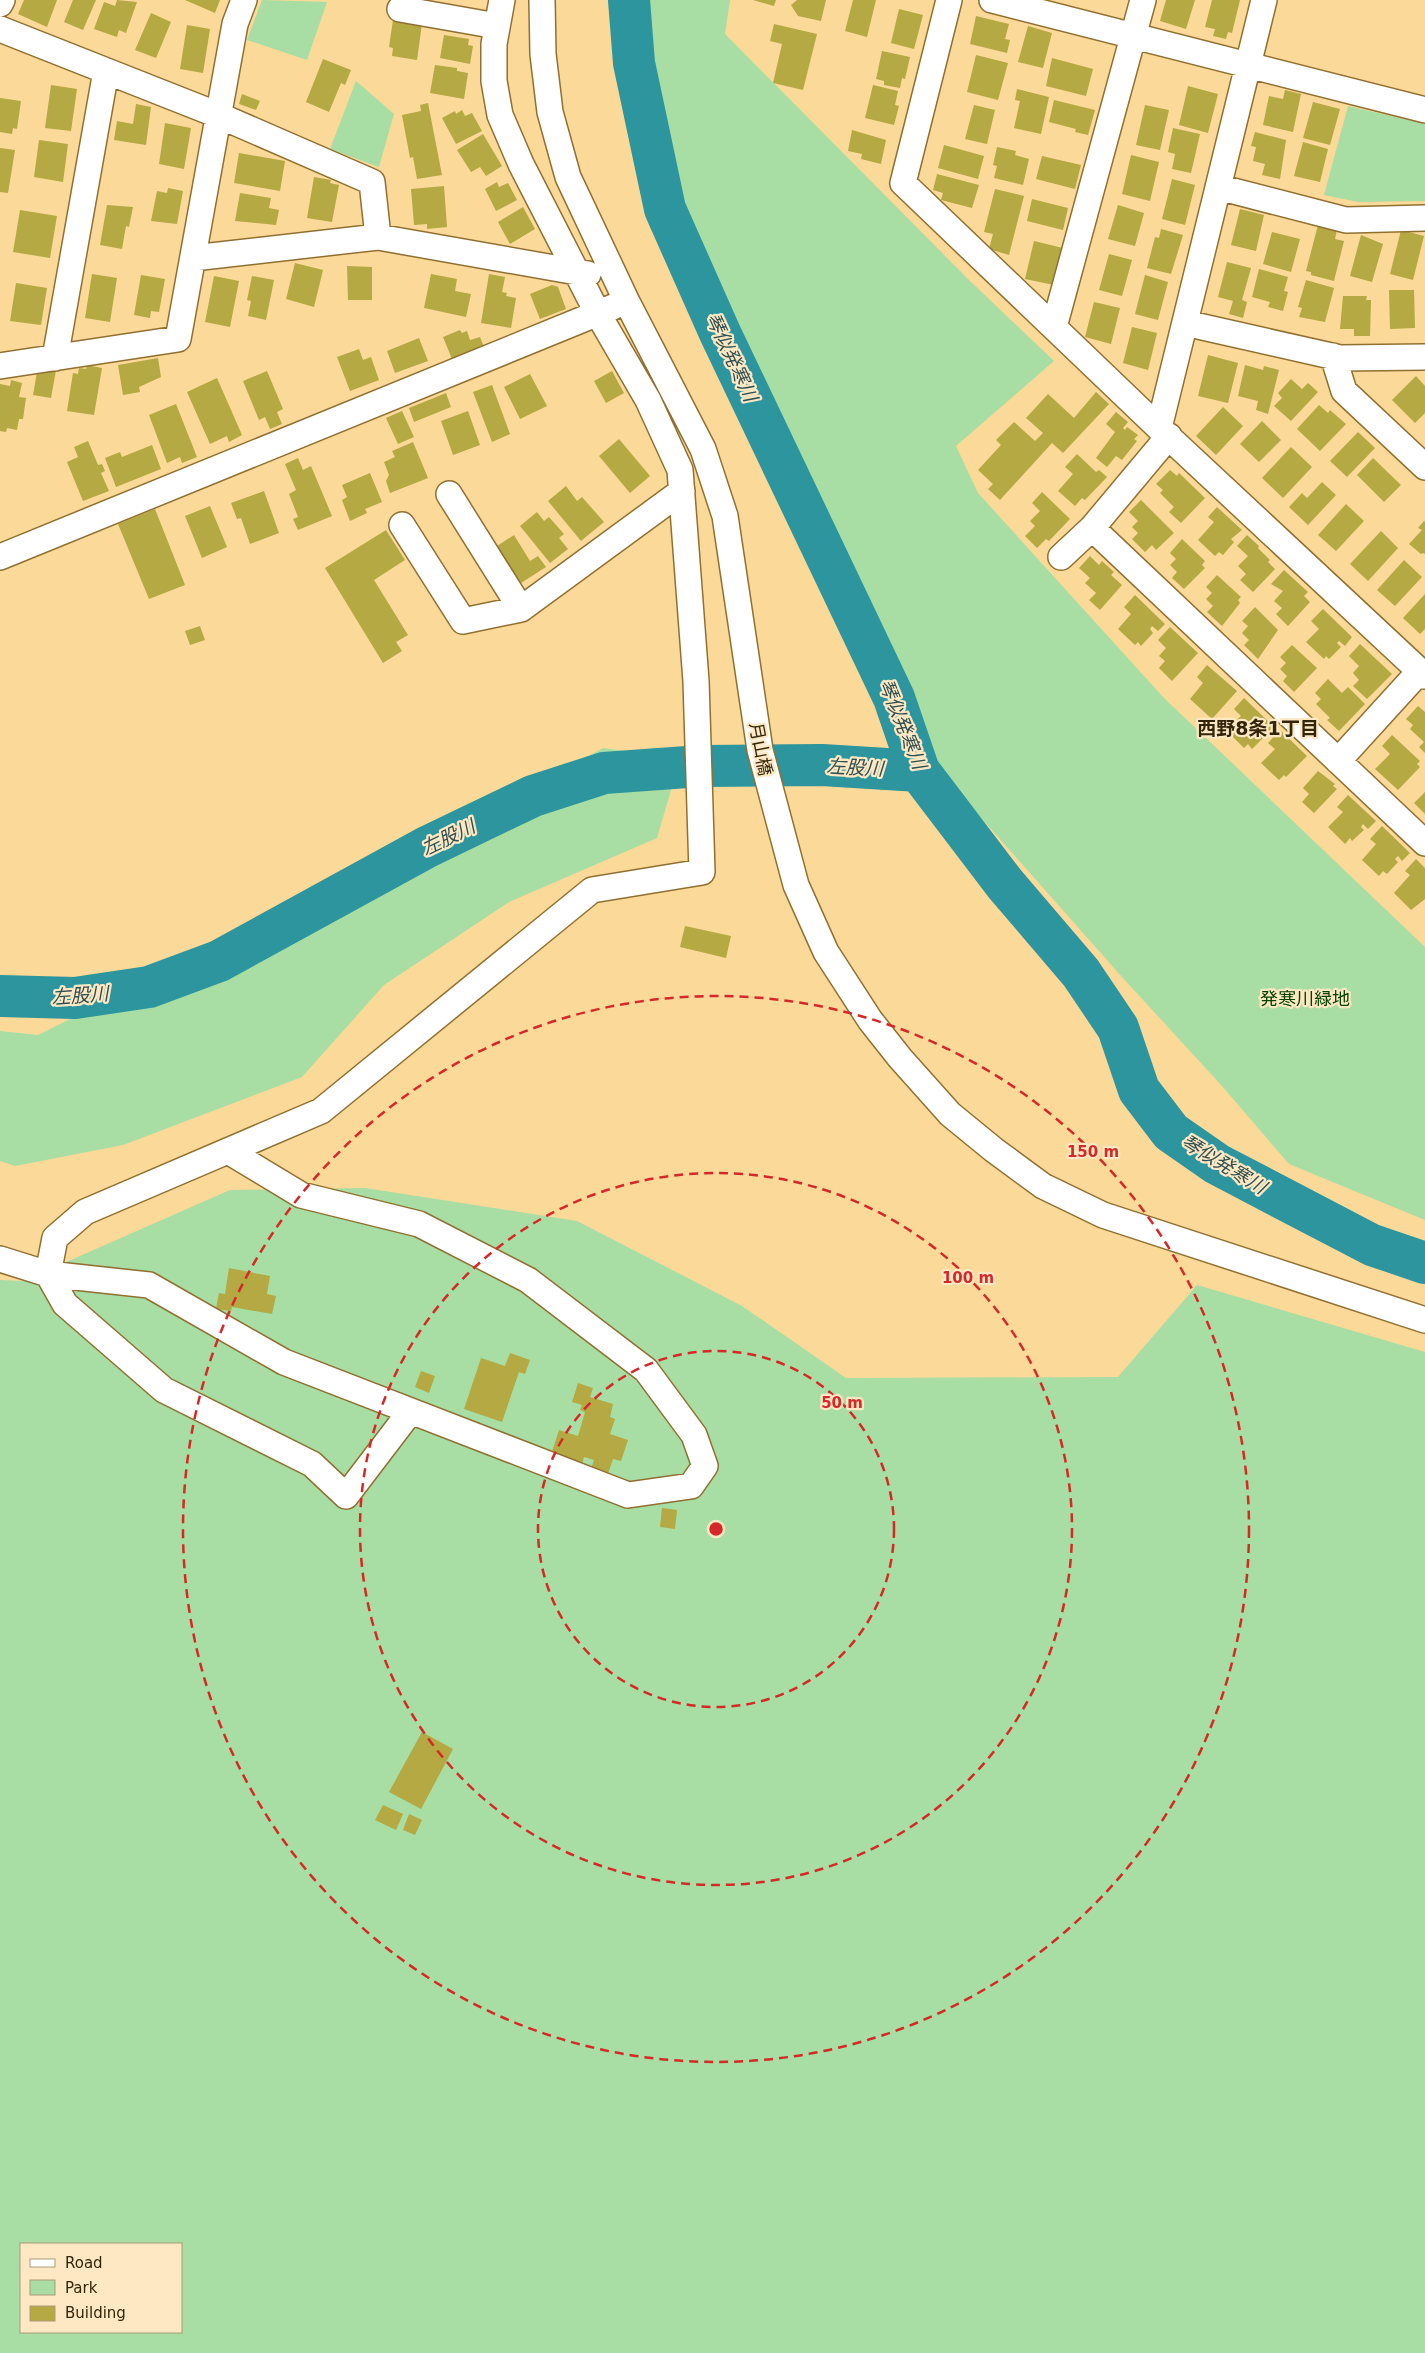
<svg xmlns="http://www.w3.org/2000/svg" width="1425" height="2353" font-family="'DejaVu Sans','Noto Sans JP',sans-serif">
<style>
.green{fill:#a8dda4;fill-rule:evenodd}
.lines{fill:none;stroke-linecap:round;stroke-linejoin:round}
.river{stroke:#2c959d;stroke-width:42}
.building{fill:#b4a942}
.minor-casing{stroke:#907031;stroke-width:28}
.minor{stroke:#fff;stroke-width:25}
.ring{fill:none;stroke:#d62828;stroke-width:2.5;stroke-dasharray:9 6}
.labels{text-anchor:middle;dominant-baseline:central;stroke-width:4.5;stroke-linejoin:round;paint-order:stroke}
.street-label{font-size:18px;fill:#32250a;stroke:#fde8c3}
.park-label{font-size:18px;fill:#004202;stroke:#fde8c3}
.water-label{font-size:19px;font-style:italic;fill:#304f51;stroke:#fde8c3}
.neighbourhood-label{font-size:19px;font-weight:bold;fill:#32250a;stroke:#fde8c3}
.centre{fill:#d62828;stroke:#fde8c3;stroke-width:2.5}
.ring-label{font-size:15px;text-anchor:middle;font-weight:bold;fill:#d62828;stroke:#fde8c3;stroke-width:4.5;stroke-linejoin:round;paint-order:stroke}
</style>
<rect width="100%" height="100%" fill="#fbd998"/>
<!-- green -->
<path class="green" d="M262,0l65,2 -20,58 -60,-20z
M642,0h88l-5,34 246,248 83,79 -98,85 22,47 186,205 261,249v273l-136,-56 -67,-78 -100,-109 -186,-210 -74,-169 -140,-302 -45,-81z
M356,81l38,33 -15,53 -49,-18z
M1348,106l77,18v77l-67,1 -34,-7z
M603,748l77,11 -23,79 -148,64 -125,83 -82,92 -179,68 -108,21 -15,-5v-130l38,4 190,-94 136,-42 116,-83z
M365,1188l212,33 165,85 104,72 272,-1 79,-92 228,67v1001h-1425v-1073l23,1 207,-91zM21,2244h160v88h-160z"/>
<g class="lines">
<!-- river -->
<path class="river" d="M629,0l5,63 31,146 55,124 174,365 25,73 86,113 76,89 37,55 21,62 32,42 46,32 155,81 53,18
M0,996l75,2 74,-11 70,-26 208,-114 106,-51 71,-23 97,-7 121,-1 97,6"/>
</g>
<!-- building -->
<path class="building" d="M24,0h33l-10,27 -29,-13z
M73,0h23l-13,30 -19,-8z
M117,0l20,2 -11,31 -7,-3 -2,7 -23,-8 10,-27 11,4z
M185,0h35l-5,13z
M753,0h23l-2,6z
M797,0h29l-5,21 -23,-5 -7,-11z
M853,0h23l-9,37 -22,-6z
M1166,0h29l-9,29 -26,-8z
M1212,0h28l-8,33 -4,-1 -2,7 -13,-3 2,-7 -10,-2z
M899,9l24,6 -9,34 -23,-6z
M151,13l20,9 -15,36 -21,-8z
M976,16l33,8 -4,15 5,1 -3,13 -37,-9z
M393,20l29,4 -5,36 -25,-4 1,-8 -4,-1z
M774,24l43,10 -14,56 -30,-7 9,-39 -12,-3z
M187,25l23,4 -7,44 -23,-4z
M1028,26l24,7 -9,35 -25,-6z
M444,35l25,4 -1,6 5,1 -3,18 -30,-6z
M882,51l28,6 -5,22 -3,-1 -2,10 -16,-3v-4l-8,-2z
M976,55l32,8 -10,37 -31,-8z
M1052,58l41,11 -7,27 -40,-10z
M323,59l28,11 -6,15 -4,-2 -12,29 -23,-10z
M435,65l22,3v3l11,2 -4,26 -34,-6z
M51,85l26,4 -6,42 -26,-3z
M873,85l25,6 -3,14 4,1 -5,19 -29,-7z
M1188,86l30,8 -10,39 -29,-8z
M1017,89l32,8 -8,37 -27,-6 6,-27 -5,-1z
M1285,90l16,4 -8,38 -30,-7 6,-29 14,3z
M242,94l18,7 -4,9 -17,-6z
M0,98l21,3 -4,28 -4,-1 -1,6 -12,-2z
M1054,100l41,10 -7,25 -13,-3 1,-3 -27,-7z
M1313,102l27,7 -10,36 -27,-7z
M428,103l14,72 -25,4 -4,-22 -3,1 -8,-43 19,-4 -1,-6z
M136,104l15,3 -5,38 -32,-5 3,-19 16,3z
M974,105l21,5 -8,34 -22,-5z
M1145,105l24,5 -9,40 -24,-5z
M462,110l3,6 7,-3 10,18 -26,13 -14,-26 13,-7 1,3z
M165,123l26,5 -7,41 -25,-5z
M1173,128l27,6 -9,39 -19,-4 3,-15 -7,-2z
M852,130l34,10 -5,24 -20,-5 1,-5 -14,-3z
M1255,132l31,8 -6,39 -18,-4 3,-11 -12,-3 3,-14 -5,-1z
M483,134l19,32 -16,10 -6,-9 -9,5 -14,-22z
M39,140l29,4 -5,38 -29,-5z
M1303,142l25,7 -8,33 -26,-6z
M944,145l40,11 -6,23 -40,-11z
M997,147l19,4 -1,4 14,4 -6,26 -29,-7 3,-12 -4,-1z
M0,148l15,2 -7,43 -8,-1z
M239,153l46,8 -5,30 -46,-8z
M1131,155l28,7 -9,39 -28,-7z
M1042,156l39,9 -6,24 -39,-10z
M937,174l42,11 -7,23 -31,-8 2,-7 -10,-3z
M314,177l17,3 -1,3 9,2 -7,37 -25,-4z
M1172,179l23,6 -10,40 -23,-6z
M497,182l2,5 9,-4 9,17 -21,11 -11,-22z
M444,186l3,41 -20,2v-5l-13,1 -3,-36z
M168,188l15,3 -6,33 -26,-3 6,-30 10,2z
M995,189l29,7 -15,59 -20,-6 4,-15 -9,-2z
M240,193l31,5 -2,10 10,2 -3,15 -41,-4z
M1032,199l36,9 -5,22 -36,-9z
M107,205l26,2 -4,20 -3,-1 -4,23 -22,-4z
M1118,205l26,8 -9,33 -27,-7z
M523,207l12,22 -25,15 -12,-22z
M1240,209l24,6 -8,36 -25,-6z
M20,210l37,6 -7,42 -37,-6z
M1318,225l19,5 -2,9 9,2 -10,40 -23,-6v-3l-5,-1z
M1161,229l22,6 -12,39 -24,-6 8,-31 4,1z
M1401,230l23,6 -11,44 -23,-6z
M1272,232l28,7 -9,33 -28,-8z
M1361,235l22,9 -11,38 -22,-6z
M1034,241l29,7 -9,37 -29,-6z
M1109,254l23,6 -10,36 -23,-6z
M1227,262l24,6 -9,32 5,2 -4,16 -14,-4 4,-13 -15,-4z
M295,263l28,7 -9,37 -28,-8z
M347,266l25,1v33h-24z
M1259,269l29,8 -4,14 4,1 -5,19 -15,-4 2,-5 -18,-5z
M92,274l25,4 -7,44 -25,-4z
M431,274l26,5 -2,12 16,3 -5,23 -42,-9z
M489,274l16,3 -3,15 5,1 -1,3 10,2 -5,30 -30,-5z
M141,275l24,4 -6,33 -8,-1 -1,7 -16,-3z
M1145,275l23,7 -10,38 -23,-6z
M214,276l25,5 -9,46 -25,-5z
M252,276l22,4 -8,40 -18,-4 3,-15 -4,-1z
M1306,280l28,8 -9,34 -26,-5 3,-9 -4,-1z
M16,283l31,5 -6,37 -31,-4z
M552,285l6,2 8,22 -26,10 -10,-25z
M1389,290h25l1,38 -25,1z
M1343,296h24l-1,4h5l-1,36h-16v-7h-14z
M1094,302l26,6 -9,36 -26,-7z
M1132,327l25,6 -9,37 -25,-7z
M460,330l2,3 5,-2 3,9 10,-3 4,10 -32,12 -9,-22z
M419,338l9,23 -33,12 -8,-22z
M359,349l4,11 8,-3 8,23 -29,11 -13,-34z
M1208,355l30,8 -10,40 -30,-7z
M158,358l3,19 -22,10 1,5 -17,3 -5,-30z
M87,365l15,3 -8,47 -27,-4 6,-38 5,1 1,-6 7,1z
M1245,365l18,5 1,-4 15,4 -11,44 -12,-4 2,-9 -20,-5z
M56,370l-5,28 -18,-3 4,-23z
M267,371l16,38 -6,3 5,12 -12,5 -5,-12 -6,3 -16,-39z
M612,371l12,22 -18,10 -12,-22z
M530,374l17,32 -27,13 -16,-32z
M1416,376l9,10v27l-10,10 -23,-23z
M217,378l25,57 -13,7 -2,-6 -17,8 -23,-52z
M1291,379l11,10 6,-6 10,9 -27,29 -17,-15 8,-8 -4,-5z
M11,380l11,3 -3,14 7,1 -3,21h-4l-2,11 -10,-2 -1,4 -6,-1v-47l10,2z
M492,385l18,49 -18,8 -19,-50z
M1096,392l13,12 -46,49 -11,-10 -52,57 -12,-11 5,-5 -15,-14 23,-25 -5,-5 18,-18 21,19 8,-8 -17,-15 22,-24 26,24z
M446,393l5,14 -37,15 -5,-14z
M176,404l21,53 -15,6 -2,-6 -13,6 -18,-48z
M1319,405l9,8 2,-3 16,14 -26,27 -23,-22z
M1223,407l20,19 -27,29 -20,-19z
M402,411l12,26 -16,7 -12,-26z
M468,411l12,34 -27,10 -12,-34z
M1116,412l12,10 -5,6 2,2 2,-3 11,8 -4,4 3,2 -15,19 -6,-4 -9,11 -11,-9 19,-26 -9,-8z
M1262,421l19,19 -22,22 -19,-18z
M1358,432l17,16 -28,29 -17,-16z
M619,439l31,37 -20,17 -31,-37z
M88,441l10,24 4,-1 3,7 -4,2 8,18 -26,10 -16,-39 11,-5 -4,-10z
M413,442l15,36 -38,15 -4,-12 3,-6 -5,-13 11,-5 -3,-6z
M152,445l9,24 -45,18 -11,-29 15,-6 2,5z
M1291,447l21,20 -29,31 -21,-20z
M1077,454l19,18 3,-2 8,7 -22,23 -3,-2 -7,8 -17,-15 15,-17 -8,-7z
M298,458l5,12 8,-4 21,50 -34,14 -5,-11 5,-2 -9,-23 7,-4 -11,-26z
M1373,458l28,27 -17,17 -27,-27z
M1170,470l7,6 2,-3 26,25 -24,25 -12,-11 5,-5 -14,-14 3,-3 -7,-6z
M370,473l12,29 -17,7 2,4 -17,8 -8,-21 5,-3 -5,-12z
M1322,482l14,13 -28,30 -19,-18 13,-14 5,5z
M566,486l11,15 5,-4 22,25 -23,19 -33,-40z
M264,491l15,42 -29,11 -9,-26 -4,1 -6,-16z
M1042,492l28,27 -21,22 -3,-2 -9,9 -12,-12 10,-10 -5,-5 10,-10 -8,-8z
M1141,500l33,33 -18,17 -4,-5 -7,7 -13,-13 6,-6 -6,-6 6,-6 -9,-9z
M1346,504l18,17 -28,30 -18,-16z
M210,506l17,41 -25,11 -17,-42z
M1217,507l25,23 -11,9 3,3 -11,13 -4,-3 -4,4 -17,-16 16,-18 -6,-5z
M155,509l30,76 -36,14 -31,-75z
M537,512l7,9 5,-4 15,17 -5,4 9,11 -18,14 -30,-37z
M1424,521l1,1v32l-2,-1 -2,1 -12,-10 13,-14 -4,-2z
M386,530l19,30 -31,20 34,55 -12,7 6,9 -19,12 -58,-95z
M1381,531l17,17 -30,33 -18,-17z
M514,535l16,26 8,-5 8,11 -25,16 -24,-37z
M1247,535l12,11 -1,2 12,12 -2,2 7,7 -22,23 -13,-12 6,-6 -8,-8 10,-10 -11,-10z
M1182,539l23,22 -3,4 3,3 -21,21 -12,-11 5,-6 -7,-7 6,-6 -6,-6z
M1090,556l9,9 3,-4 12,11 -3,3 11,10 -22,25 -11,-10 7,-7 -11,-10 5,-5 -11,-10z
M1404,560l18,17 -27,29 -18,-16z
M1284,570l24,22 -4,4 6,6 -22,24 -12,-12 6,-6 -8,-7 9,-10 -12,-7z
M1217,575l24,22 -3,3 2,3 -18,23 -15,-14 6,-6 -7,-7 6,-6 -6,-6z
M1425,594v35l-5,5 -17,-16z
M1135,595l30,29 -7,7 -6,-5 -2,3 3,4 -12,13 -3,-4 -3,3 -17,-16 13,-15 -7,-7z
M1255,607l23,23 -20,29 -14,-14 5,-5 -7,-7 6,-7 -6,-5z
M1323,609l29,28 -7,9 -6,-5 -2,2 4,4 -12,12 -3,-3 -2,3 -18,-17 13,-13 -8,-8z
M200,626l5,14 -15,5 -5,-14z
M1170,627l28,26 -26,28 -13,-13 6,-7 -6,-5 7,-8 -8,-8z
M1360,644l32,30 -25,25 -14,-13 6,-6 -6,-7 6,-7 -10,-10z
M1292,645l25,23 -23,24 -11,-11 4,-5 -7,-7 6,-6 -6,-6z
M1207,665l30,26 -25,28 -22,-20 13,-16 -6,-6z
M1328,679l14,14 6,-6 17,17 -26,27 -12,-11 3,-2 -14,-14 5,-5 -6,-6z
M1244,698l30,29 -22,22 -4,-5 -4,4 -18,-18 15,-14 -7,-7z
M1418,706l7,6v41l-6,-6 5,-5 -14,-13 3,-4 -7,-6z
M1280,730l27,26 -21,21 -2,-2 -5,5 -18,-17 14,-14 -7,-6z
M1392,735l28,26 -3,3 3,3 -22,23 -23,-21 15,-15 -8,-8z
M1318,771l17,13 -2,2 4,3 -23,24 -12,-11 7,-8 -6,-6z
M1425,792v22l-11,-11z
M1348,795l28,26 -8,8 -5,-5 -2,3 3,3 -12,11 -2,-3 -5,6 -17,-17 15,-15 -6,-5z
M1382,826l28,27 -8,8 -4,-5 -3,3 3,3 -11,12 -4,-3 -4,5 -17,-16 14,-16 -6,-5z
M1416,859l9,9v31l-14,11 -17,-17 16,-18 -5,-4z
M685,926l46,10 -5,22 -46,-11z
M229,1268l41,8 -3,18 9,2 -4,18 -40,-7 -1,4 -15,-2 3,-16 6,1z
M510,1353l20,7 -5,14 -6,-2 -17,50 -38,-13 17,-51 24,8z
M421,1371l14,5 -6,17 -14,-6z
M578,1383l15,5 -3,9 23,7 -3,13 5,2 -5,15 18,6 -7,21 -8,-2 -5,15 -16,-8 2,-6 -10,-3 -2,7 -31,-9 8,-25 19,6 7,-24 -5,-2 2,-5 -10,-3z
M662,1508l15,2 -2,19 -15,-2z
M422,1732l31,17 -32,60 -32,-17z
M383,1805l20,9 -7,16 -21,-10z
M409,1814l13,6 -7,15 -12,-5z"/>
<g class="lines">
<defs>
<path id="minor" d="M542,0l1,54 7,58 18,65 59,125 76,147 22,67 35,234 36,135 30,67 44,68 30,38 50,56 44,36 49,36 60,29 322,105
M949,0l-46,183 256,245 266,248
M992,0l433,110
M0,4l2,-4
M400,9l97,17
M0,29l218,86 154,67 6,55
M1218,187l128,33 79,-2
M193,258l185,-21 210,37
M1185,323l155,35 85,-1
M1054,327l89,-327
M1333,356l11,35 81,76
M55,358l51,-287
M0,366l178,-27 57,-315 9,-24
M1159,428l105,-428
M449,494l72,115 161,-118
M402,525l61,96 58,-12
M1092,528l333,315
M0,557l613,-250
M1061,557l31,-29 77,-92
M1338,761l82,-90
M0,1259l48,15 101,11 135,77 344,133 63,-9 14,-20 -11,-31 -48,-65 -118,-90 -109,-56 -118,-29 -73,-44
M410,1412l-64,84 -34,-32 -148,-74 -99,-86 -17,-30 7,-36 30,-26 236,-101 271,-221 110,-18 -6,-191 -16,-211 -32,-70 -50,-86 -77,-150 -21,-49 -6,-34v-37l8,-44"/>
</defs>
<!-- minor casing -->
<use href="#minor" class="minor-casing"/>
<!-- minor -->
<use href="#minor" class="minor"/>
</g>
<!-- distance rings -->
<g class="ring">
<circle cx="716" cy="1529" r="178"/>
<circle cx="716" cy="1529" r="356"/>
<circle cx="716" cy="1529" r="533"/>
</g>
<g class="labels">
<!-- street labels -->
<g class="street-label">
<text transform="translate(761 749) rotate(79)">月山橋</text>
</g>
<!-- park labels -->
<g class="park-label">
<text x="1305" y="998">発寒川緑地</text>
</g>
<!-- water labels -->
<g class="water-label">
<text transform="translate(732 357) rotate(65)">琴似発寒川</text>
<text transform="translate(903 724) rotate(68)">琴似発寒川</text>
<text transform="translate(855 767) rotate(3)">左股川</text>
<text transform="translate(448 837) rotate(-26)">左股川</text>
<text transform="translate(80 995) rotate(-4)">左股川</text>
<text transform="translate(1224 1164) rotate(31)">琴似発寒川</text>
</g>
<!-- neighbourhood labels -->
<g class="neighbourhood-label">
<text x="1258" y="728">西野8条1丁目</text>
</g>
</g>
<circle cx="716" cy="1529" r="8" class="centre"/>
<g class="ring-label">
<text x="1093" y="1157">150 m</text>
<text x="968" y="1283">100 m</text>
<text x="842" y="1408">50 m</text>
</g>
<!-- legend -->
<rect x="20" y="2243" width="162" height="90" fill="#fde8c3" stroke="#ac9a79"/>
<rect x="30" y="2259" width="25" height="8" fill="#ffffff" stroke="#ac9a79"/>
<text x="65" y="2268" font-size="15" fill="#32250a">Road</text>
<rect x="30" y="2280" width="25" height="15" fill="#a8dda4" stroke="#ac9a79"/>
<text x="65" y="2293" font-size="15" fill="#32250a">Park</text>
<rect x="30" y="2306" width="25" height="15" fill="#b4a942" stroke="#ac9a79"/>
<text x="65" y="2318" font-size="15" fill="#32250a">Building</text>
</svg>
